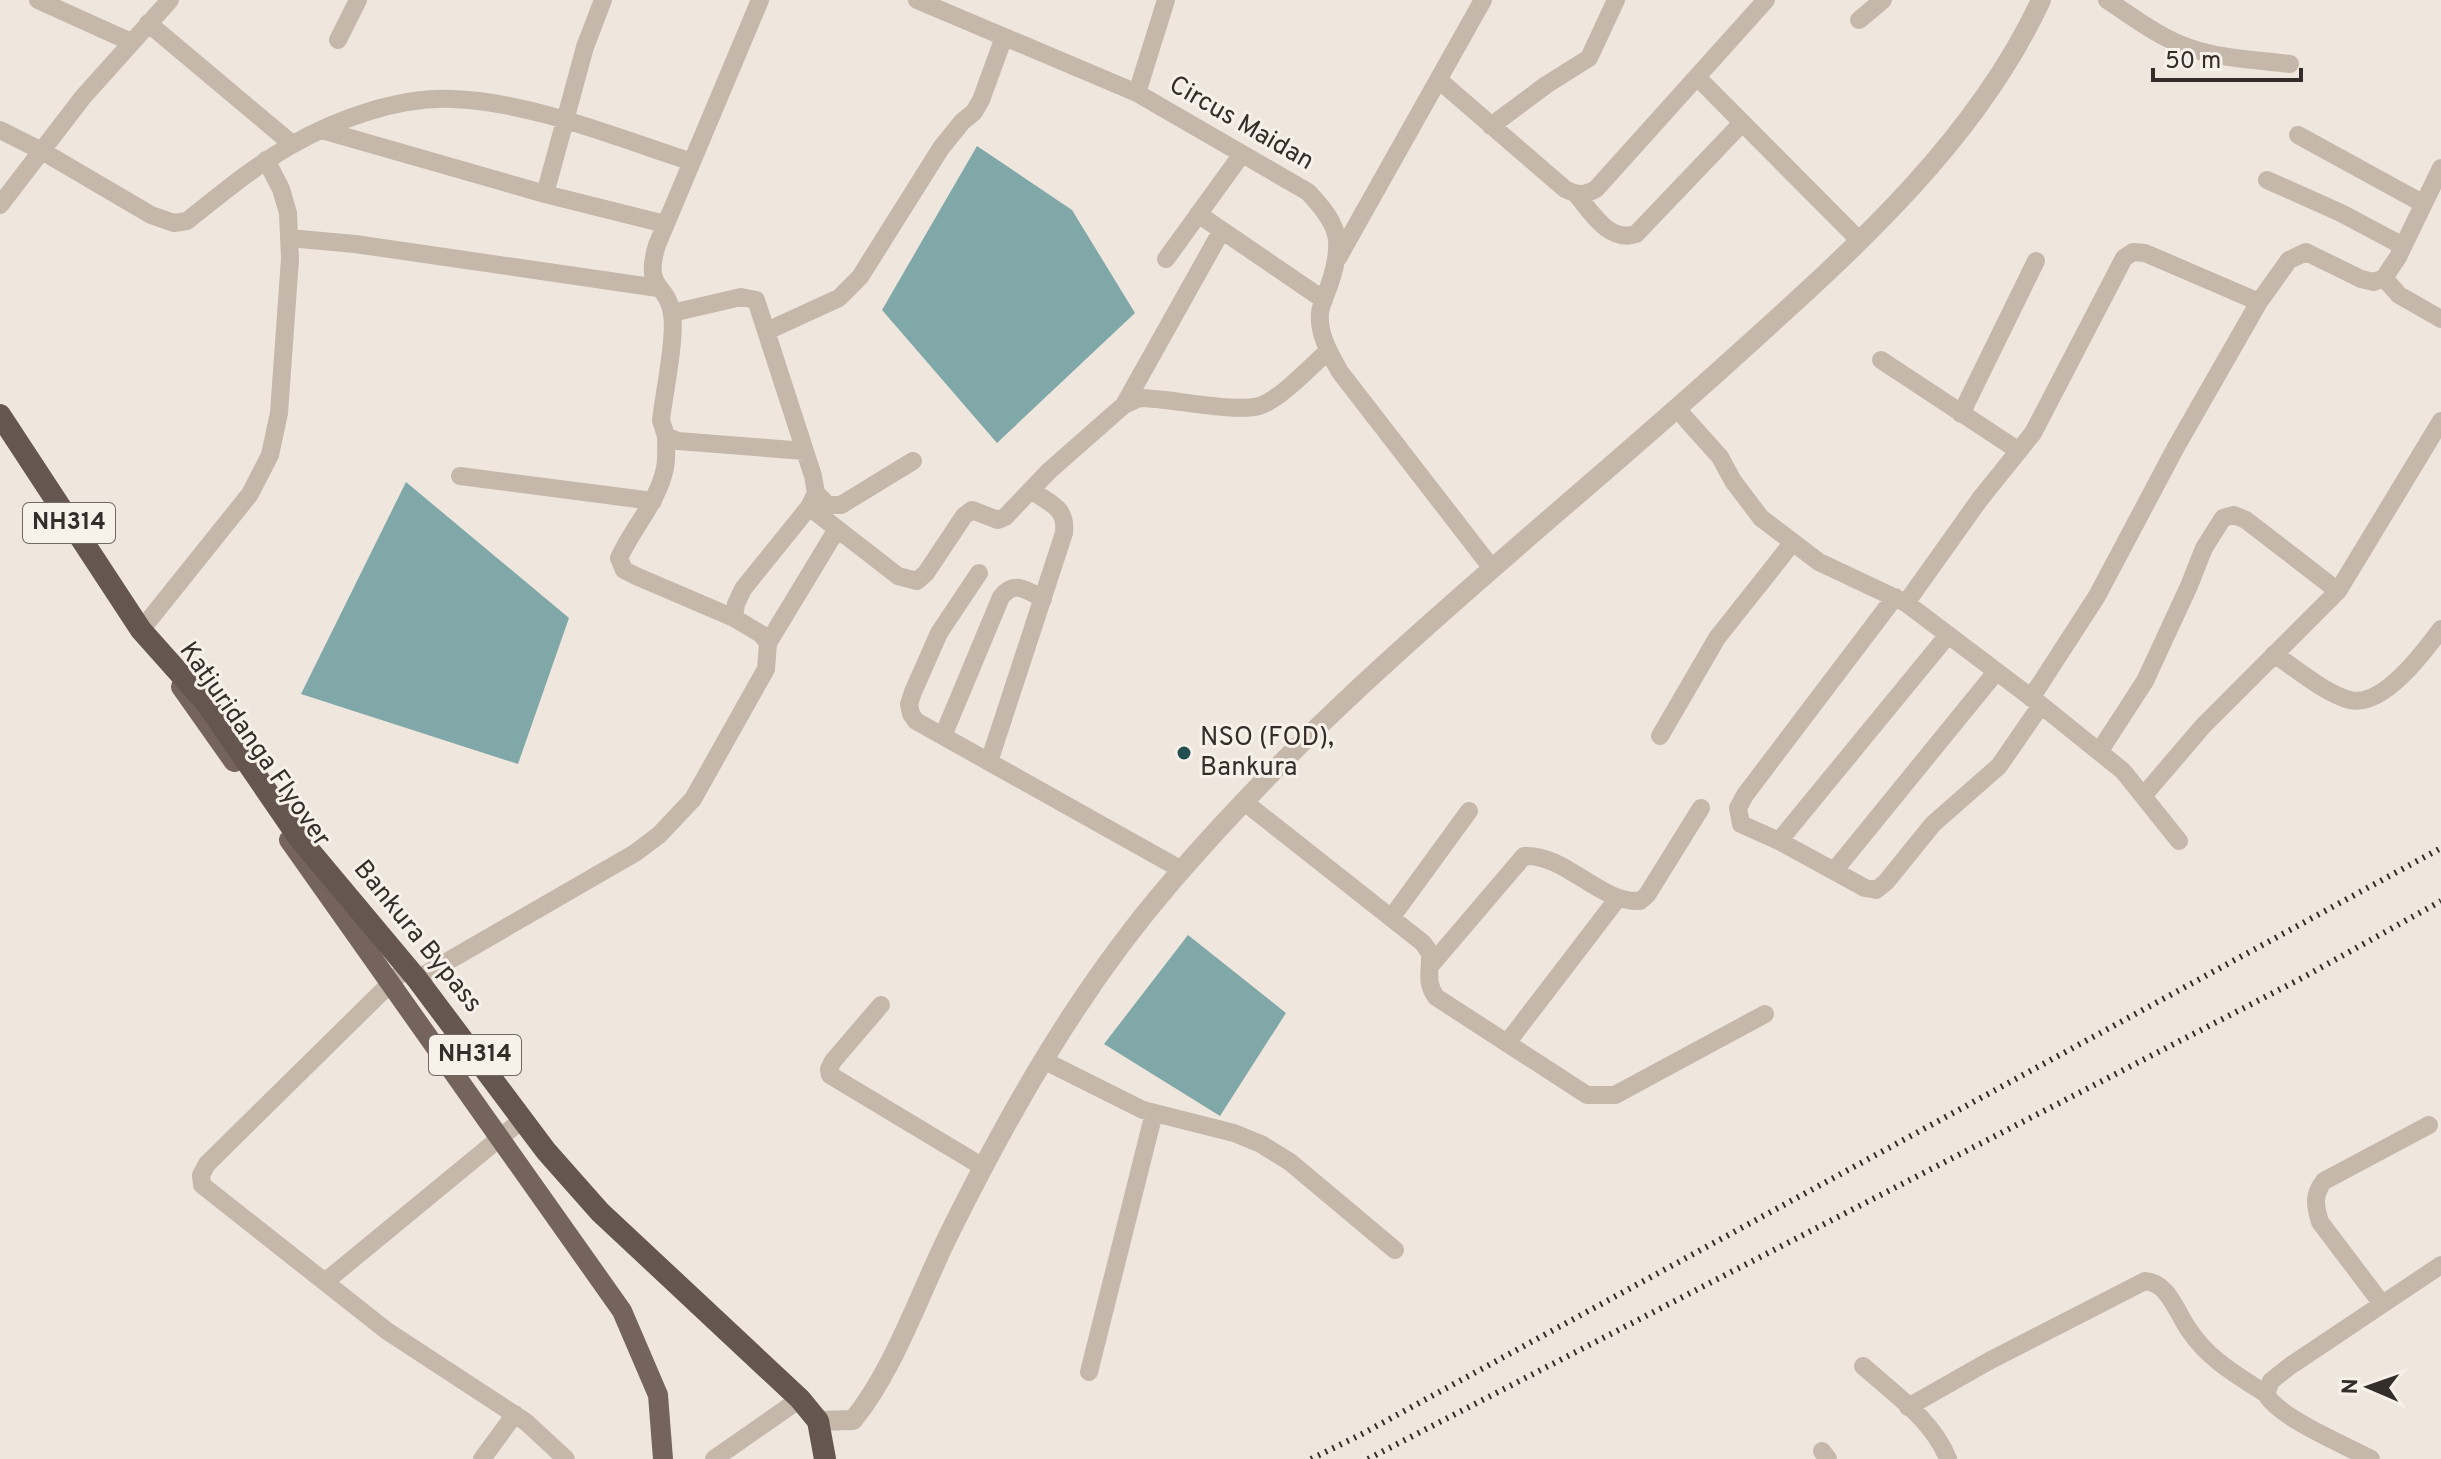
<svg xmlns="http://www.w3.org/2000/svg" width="2441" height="1459" font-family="Overpass,sans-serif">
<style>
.water{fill:#80a8a9}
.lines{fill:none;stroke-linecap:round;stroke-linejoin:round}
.minor{stroke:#c6b7ab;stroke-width:18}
.tertiary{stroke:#c6b7ab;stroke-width:20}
.primary{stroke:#75645c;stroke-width:20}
.trunk{stroke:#65564f;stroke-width:22}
.rail{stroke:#352d29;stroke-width:6;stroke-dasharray:2 6;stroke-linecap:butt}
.poi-dot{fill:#244f51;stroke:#f7f1ea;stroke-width:3}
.labels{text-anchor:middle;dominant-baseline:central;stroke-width:6;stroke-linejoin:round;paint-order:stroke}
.shield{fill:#f7f1ea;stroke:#6f6863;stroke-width:2}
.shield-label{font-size:24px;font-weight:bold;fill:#352d29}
.street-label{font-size:26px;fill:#352d29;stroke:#f7f1ea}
.poi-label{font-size:26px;fill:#352d29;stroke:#f7f1ea;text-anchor:start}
</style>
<rect width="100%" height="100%" fill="#efe7de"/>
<!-- water -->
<path class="water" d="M977,146l95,64 63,103 -138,130 -115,-133z
M406,482l163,136 -51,146 -217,-70z
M1188,935l98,78 -66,103 -116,-72z"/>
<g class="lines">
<!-- minor -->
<path class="minor" d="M38,0l93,42
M760,0l-103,245c-14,47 10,36 15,69 4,23 -8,80 -11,106l5,16 12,5 127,10
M917,0l220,93 171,99c31,33 36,48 22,91 -3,9 -9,20 -10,30 -2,21 10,41 20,59l151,195
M2107,0c26,17 53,38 83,48 32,11 67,12 100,16
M1859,20l24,-20
M148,23l144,121
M338,40l20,-40
M1697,77l162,163
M1440,81l125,108c12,6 19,7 31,0l170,-189
M1137,93l29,-93
M1491,126l55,-41 43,-27 27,-58
M0,130l42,21 109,64 23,8 13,-2c33,-26 66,-54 103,-75 46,-27 108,-49 162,-47 76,2 166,39 240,63
M322,130l223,64 120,30
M2298,135l124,68
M2267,180l74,33 62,33
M545,194l40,-147 18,-47
M1576,194c16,19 33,49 60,40l106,-111
M0,205l83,-108 87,-97
M1198,214l126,86
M289,238l66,6 303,44
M1338,258l145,-258
M1166,259l76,-105
M2384,278l15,17 42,24
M767,331l72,-33 21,-21 81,-129 21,-26 12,-10 7,-12 23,-63
M1881,360l138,91
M1124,405l98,-175
M1677,409l43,48 13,24 28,37 58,44 87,41 135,102 82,66 56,70
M1961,414l75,-153
M666,436c0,11 1,22 -1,32 -7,34 -32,59 -46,90l5,12 12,6 98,42
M460,476l193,25
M816,493l12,12h13l72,-44
M809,507l89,69 19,5 9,-8 38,-57 8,-6 26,10 7,-3 44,-46 75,-66 15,-7c31,0 94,15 120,8 22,-7 51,-39 69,-55
M979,573l-40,60 -26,59 -4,12 2,10 5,7 266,149
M1895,597l-150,198 -7,13 3,16 38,17 86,47 11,2 10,-8 47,-58 66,-58 42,-61
M1906,603l74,-104 53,-66 91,-175 9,-6 12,1 114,49
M141,630l109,-136 20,-39 9,-42 11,-154 -2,-46 -7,-24 -15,-29
M768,643l69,-114
M2274,654c21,14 52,40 76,46 33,8 74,-48 91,-71
M2031,698l66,-102 79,-149 83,-145 30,-42 17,-8 55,27 13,3 10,-4 14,-21 43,-89
M943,736l58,-139c13,-17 26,-7 42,2
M1660,736l57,-98 76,-96
M2099,752l46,-71 44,-95 15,-38 19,-30 11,-3 12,5 92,71
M989,762l75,-229c3,-26 -14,-29 -33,-43
M2144,795l59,-69 135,-135 103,-170
M1243,801l180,142 7,10c1,17 -5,29 6,44l151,98h28l150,-81
M1779,841l169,-206
M1834,871l162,-199
M1391,918l78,-107
M1431,965l93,-109c40,-3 77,48 116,45l7,-6 54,-87
M407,967l-200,197 -6,11 1,10 185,146 139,91 40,37
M417,979l218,-126 24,-18 34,-36 73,-130 2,-26 -7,-9 -27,-16 2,-14 7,-15 66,-82 7,-14 -3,-17 -57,-176 -15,-3 -69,16
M881,1005l-48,56 -4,8 1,6 153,92
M1507,1043l111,-145
M1043,1060l100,50 91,23 27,11 29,18 105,88
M326,1281l197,-162
M2382,1304l-62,-82c-5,-17 -7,-27 4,-41l105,-56
M1863,1366c30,27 70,54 85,93
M1089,1372l65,-259
M1908,1407l81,-46 156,-80c23,1 32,32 44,49 20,30 48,45 77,64
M1822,1451l6,8
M482,1459l33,-45
M714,1459l86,-60
M2371,1459c-26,-14 -92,-41 -105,-65l5,-13 19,-15 151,-101"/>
<!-- tertiary -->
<path class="tertiary" d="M818,1421l35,-1c42,-51 68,-131 99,-192 62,-124 130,-243 221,-348 166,-194 369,-349 557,-519 117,-106 244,-216 311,-361"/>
<!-- primary -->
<path class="primary" d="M181,687l53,75
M289,840l333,471 36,84 5,64"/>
<!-- trunk -->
<path class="trunk" d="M0,415l141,215 66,74 92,134 118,141 129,172 54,61 200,187 18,22 7,38"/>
<!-- rail -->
<path class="rail" d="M1311,1459l49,-24 1081,-587
M1368,1459l934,-481 139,-77"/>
</g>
<!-- markers -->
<circle class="poi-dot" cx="1184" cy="753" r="8"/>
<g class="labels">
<!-- shield labels -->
<g class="shield">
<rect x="23" y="503" width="92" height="40" rx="6"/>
<rect x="429" y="1035" width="92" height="40" rx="6"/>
</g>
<g class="shield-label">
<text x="69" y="523">NH314</text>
<text x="475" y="1055">NH314</text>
</g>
<!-- street labels -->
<g class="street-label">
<text transform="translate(1241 124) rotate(30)">Circus Maidan</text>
<text transform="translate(254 745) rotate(55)">Katjuridanga Flyover</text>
<text transform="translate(417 937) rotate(51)">Bankura Bypass</text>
</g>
<!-- poi labels -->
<g class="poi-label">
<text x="1200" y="738">NSO (FOD),<tspan x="1200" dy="30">Bankura</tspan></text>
</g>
</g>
<!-- north arrow -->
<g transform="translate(2369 1387) rotate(272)" stroke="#f7f1ea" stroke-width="6" paint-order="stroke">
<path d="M0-6L14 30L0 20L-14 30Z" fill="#352d29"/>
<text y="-12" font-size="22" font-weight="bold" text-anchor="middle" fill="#352d29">N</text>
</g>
<!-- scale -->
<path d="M2153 68v12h148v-12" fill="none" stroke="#352d29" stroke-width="4"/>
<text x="2165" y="68" font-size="24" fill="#352d29" stroke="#f7f1ea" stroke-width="6" paint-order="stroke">50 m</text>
</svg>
